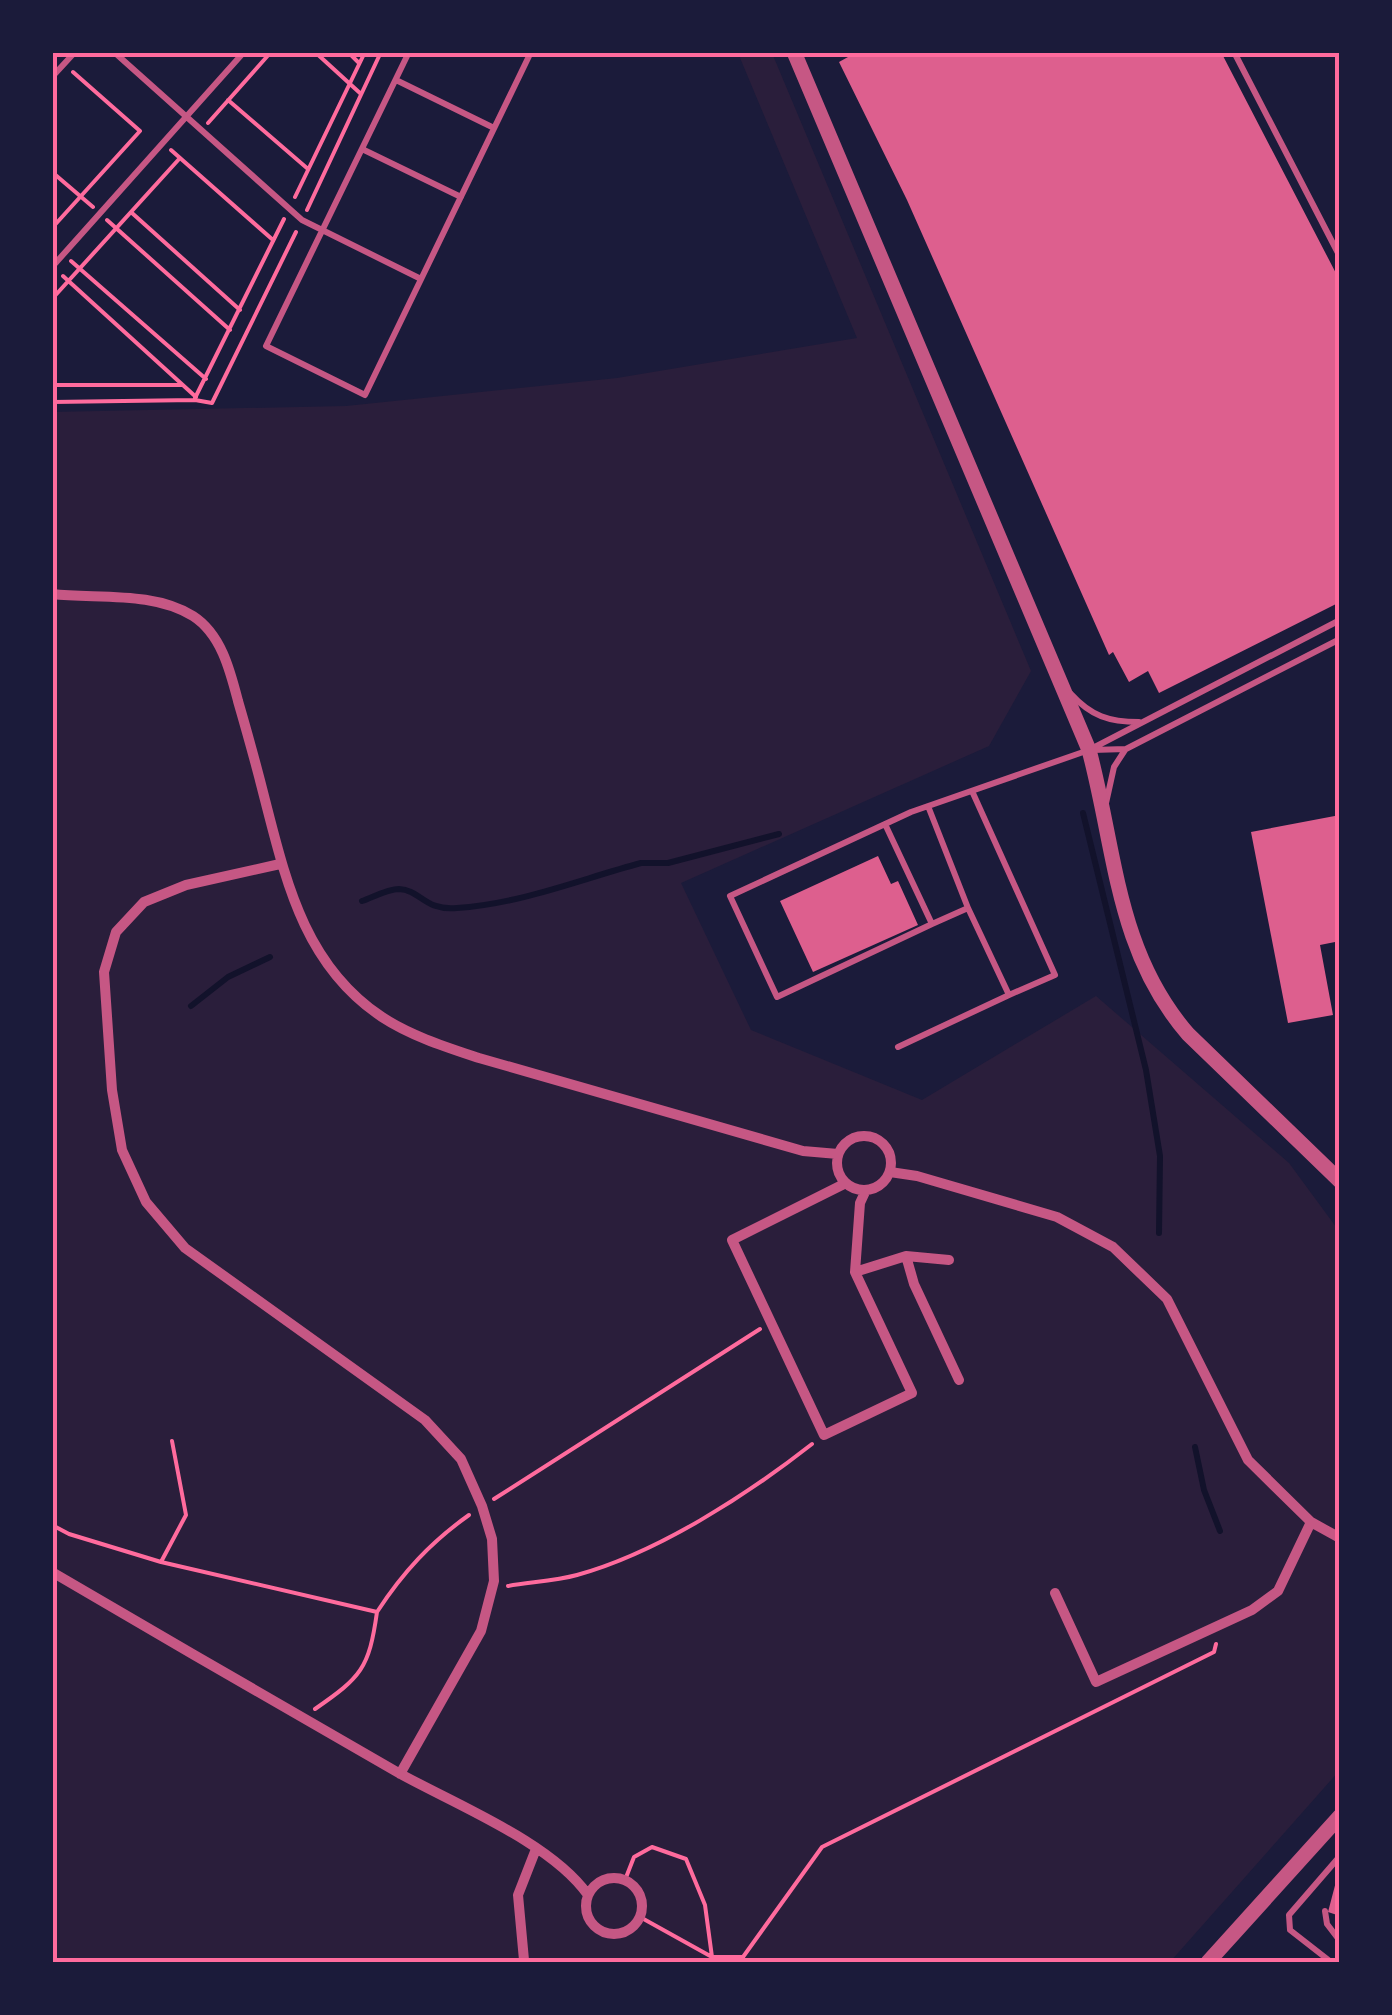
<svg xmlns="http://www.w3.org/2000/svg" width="1392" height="2015" font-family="Lora,serif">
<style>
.green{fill:#2a1e3b}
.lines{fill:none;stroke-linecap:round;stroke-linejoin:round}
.stream{stroke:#12122b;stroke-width:6}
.building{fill:#dd5f8e}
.path{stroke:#ff6b9d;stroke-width:4}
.service{stroke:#c65784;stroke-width:6}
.minor{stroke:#c65784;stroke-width:10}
.tertiary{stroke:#c65784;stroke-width:15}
.neatline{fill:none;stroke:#ff6b9d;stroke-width:4}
</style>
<rect width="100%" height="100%" fill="#1b1b3a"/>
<!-- green -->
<path class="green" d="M738,53h34l259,618 -42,75 -308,137 70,147 171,70 174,-104 193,167 50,68v540l-169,191h-1117l-1,-1550 294,-6 271,-28 240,-40z"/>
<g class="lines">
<!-- stream -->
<path class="stream" d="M1083,813l63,257 14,86 -1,77
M362,901c11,-4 26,-12 37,-12 22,1 25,22 58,19 63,-4 124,-29 184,-45h27l111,-29
M191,1006l37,-29 42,-20
M1195,1447l9,43 16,41"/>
</g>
<!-- building -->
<path class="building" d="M857,52h364l119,229v321l-181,91 -11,-22 -19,11 -16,-30 -4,3 -202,-455 -68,-138z
M1340,815v126l-20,4 13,70 -45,8 -37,-191z
M878,856l13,28 7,-3 20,44 -105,47 -33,-71z
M1338,1874h2v42l-12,-4z"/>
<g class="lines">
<!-- path -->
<path class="path" d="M315,52l46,42
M348,52l11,11
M228,100l80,69
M208,123l63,-71
M171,150l102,90
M52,172l41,35
M295,197l70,-145
M307,210l74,-158
M132,213l108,97
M107,220l123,110
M52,228l88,-97 -67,-59
M71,261l135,118
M63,276l133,121
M52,299l128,-141
M52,385h130
M195,398l89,-179
M52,402l143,-2 17,3 84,-171
M494,1499l266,-170
M52,1525l17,9 92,28 25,-47 -14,-74
M161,1562l216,50c-8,57 -16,65 -62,97
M508,1586c23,-4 47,-5 69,-11 80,-22 170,-80 235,-131
M377,1612c26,-40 54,-70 92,-97
M625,1880l9,-23 18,-10 34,12 19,46 7,52
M640,1917l72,40h31l79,-110 392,-195 2,-8"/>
<!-- service -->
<path class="service" d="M114,52l188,168 119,59
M409,52l-143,294 99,49 166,-343
M1234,52l106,205
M52,77l23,-25
M396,80l98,48
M362,149l99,48
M52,267l192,-215
M1071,694c20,22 38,28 68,28
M1092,750l34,-1 214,-110
M1106,803l8,-36 11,-17
M928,806l40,102 41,87 46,-20 -83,-184
M885,824l47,100 -155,73 -47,-101 181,-84 178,-62 251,-130
M932,924l36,-16
M898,1047l111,-52
M1325,1911l2,13 13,17
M1331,1962l-41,-32 -1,-15 51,-59"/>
<!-- minor -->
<path class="minor" d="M52,594c46,5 101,-3 141,22 28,18 37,54 45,85 9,31 18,63 26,95 22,85 40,169 118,221 29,19 64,30 97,41l324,93 35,3
M280,864l-94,21 -42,17 -28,30 -12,40 8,118 10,60 24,52 39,46 240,172 36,39 21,47 10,33 2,42 -13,50 -81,143
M837 1163a27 27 0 1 1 54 0a27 27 0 1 1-54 0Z
M890,1172l27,4 140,41 56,30 54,52 81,161 63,62 29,16
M846,1183l-114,57 92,195 88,-42 -57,-121 5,-69 6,-13
M906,1256l8,28 45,96
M855,1272l51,-16 43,4
M52,1572c115,67 229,134 345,200 57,32 154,70 191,123
M1055,1593l41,89 156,-72 26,-19 33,-69
M586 1906a28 28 0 1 1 56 0a28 28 0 1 1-56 0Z
M524,1960l-6,-65 18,-46"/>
<!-- tertiary -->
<path class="tertiary" d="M794,52l295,698c27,101 27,201 99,284l152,147
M1208,1962l132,-146"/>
</g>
<!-- border -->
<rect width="1392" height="2015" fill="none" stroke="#1b1b3a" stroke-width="110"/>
<rect x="55" y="55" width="1282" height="1905" class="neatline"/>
</svg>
